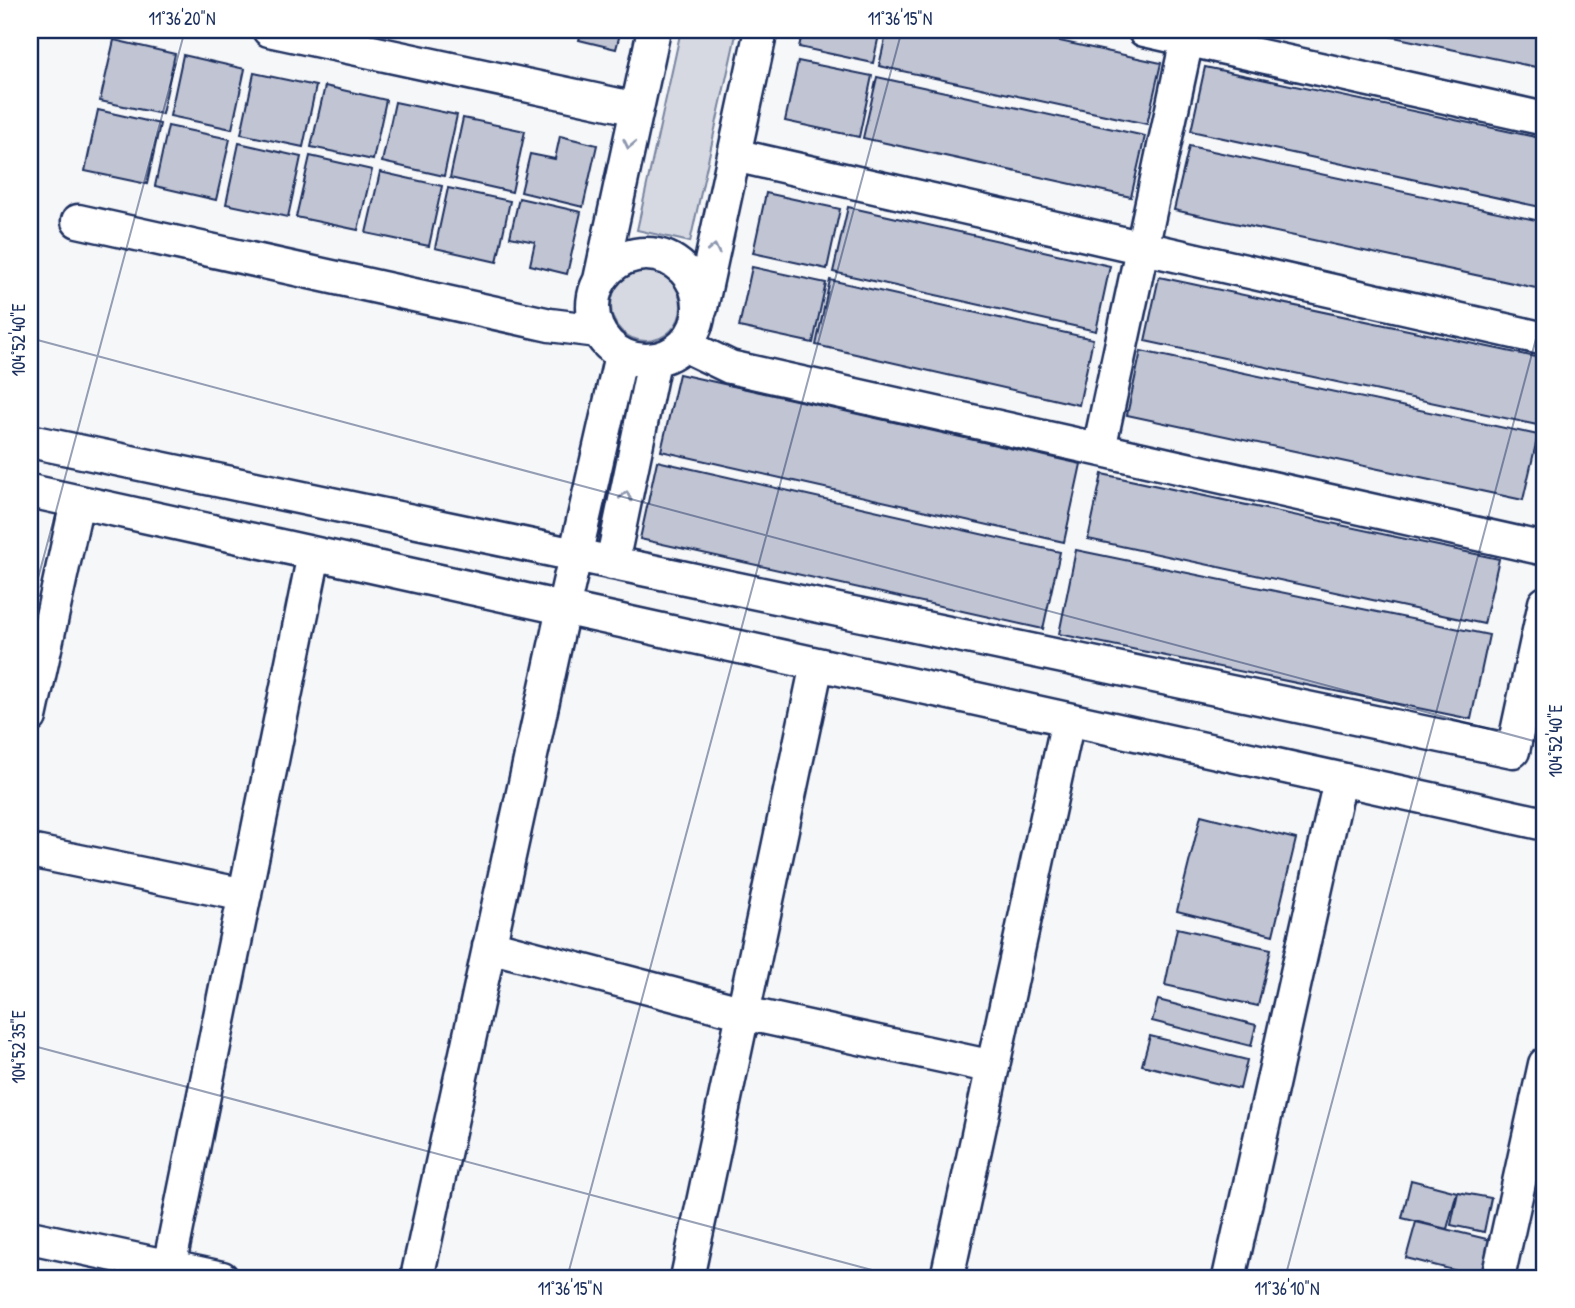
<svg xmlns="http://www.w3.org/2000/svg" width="1575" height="1308" font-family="'Patrick Hand',sans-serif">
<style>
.green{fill:#d6d9e2;stroke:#7884a0;stroke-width:2}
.building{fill:#c0c4d3;stroke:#1b2f5e;stroke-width:2}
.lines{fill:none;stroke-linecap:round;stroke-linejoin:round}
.street-casing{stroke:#1b2f5e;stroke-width:37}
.street{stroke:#fff;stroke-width:32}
.oneway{stroke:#8d97ae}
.ticks{fill:none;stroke:#1b2f5e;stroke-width:2;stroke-opacity:0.45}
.neatline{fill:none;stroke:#1b2f5e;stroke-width:2.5}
.ticks-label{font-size:18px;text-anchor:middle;fill:#1b2f5e}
</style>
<rect width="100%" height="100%" fill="#f6f7f9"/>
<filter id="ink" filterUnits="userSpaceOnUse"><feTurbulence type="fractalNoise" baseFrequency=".0143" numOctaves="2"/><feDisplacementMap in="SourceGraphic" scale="14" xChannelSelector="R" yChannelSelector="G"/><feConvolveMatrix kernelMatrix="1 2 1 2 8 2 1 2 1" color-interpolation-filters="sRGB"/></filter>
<g filter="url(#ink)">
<!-- green -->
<path class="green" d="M681,30h56l-47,212 -53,-12z
M611 306a35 35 0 1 1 70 0a35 35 0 1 1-70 0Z"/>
<!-- building -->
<path class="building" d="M582,30h39l-5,19 -37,-9z
M803,30h77l-7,33 -74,-16z
M887,30h122l152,33 -14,61 -268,-58z
M1361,30h184v39z
M114,40l61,14 -13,60 -62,-13z
M183,55l62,14 -13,60 -62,-13z
M798,61l74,15 -13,61 -74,-16z
M1205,67l340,72v69l-354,-77z
M254,73l62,13 -13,61 -62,-13z
M877,77l268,59 -14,61 -268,-59z
M325,86l61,14 -13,60 -62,-13z
M395,102l62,13 -13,61 -62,-14z
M98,110l62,14 -13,60 -62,-13z
M463,118l62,13 -13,61 -62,-14z
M168,126l62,13 -14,61 -61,-14z
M560,136l37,9 -14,62 -62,-15 9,-38 25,5z
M239,143l62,14 -13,60 -62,-13z
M1189,146l356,76v68l-371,-80z
M310,156l62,14 -14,60 -62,-13z
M380,172l62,14 -13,60 -63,-13z
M448,188l62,13 -13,61 -62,-14z
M766,193l74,16 -13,60 -74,-16z
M519,198l62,14 -14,62 -37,-9 5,-23 -25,-5z
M848,207l262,59 -14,65 -263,-59z
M752,267l74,16 -13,60 -74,-16z
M1159,277l386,82v51l-3,16 -397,-85z
M830,280l263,59 -14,66 -263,-60z
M1141,351l397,84 -15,65 -396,-85z
M679,374l402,90 -17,78 -403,-91z
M657,461l403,91 -17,77 -403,-90z
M1102,474l397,85 -15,65 -396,-85z
M1076,550l413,85 -18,84 -412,-85z
M1201,815l95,24 -23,96 -96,-24z
M1177,928l94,21 -13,57 -93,-21z
M1158,1000l98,25 -5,21 -99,-25z
M1150,1036l97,24 -7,29 -98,-24z
M1411,1180l46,12 -10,37 -45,-11z
M1458,1192l33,6 -7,34 -33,-7z
M1416,1222l79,19 -10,37 -79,-20z"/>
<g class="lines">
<defs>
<path id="street" d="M269,30l368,79
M1144,30l401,89
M734,155l811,184
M78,221l472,104 48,6
M593 307a53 53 0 1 1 106 0a53 53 0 1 1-106 0Z
M600,280l54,-250
M701,308l60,-278
M684,345l46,22 815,182
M30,441l1483,310 32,-148
M1099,449l90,-419
M30,491l1515,333
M612,563l42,-202
M30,717l47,-215
M30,851l215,44
M489,946l255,67 249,54
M30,1237l192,41
M169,1267l145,-713
M417,1278l146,-669 58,-254
M687,1278l130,-614
M947,1278l121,-558
M1229,1278l111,-498
M1498,1278l47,-214"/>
</defs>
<!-- street casing -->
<use href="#street" class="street-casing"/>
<!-- street -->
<use href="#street" class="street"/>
</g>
<!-- one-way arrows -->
<defs><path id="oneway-chevron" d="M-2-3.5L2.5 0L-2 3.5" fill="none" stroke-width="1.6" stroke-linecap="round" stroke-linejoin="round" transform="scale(1.75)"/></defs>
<g class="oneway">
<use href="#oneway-chevron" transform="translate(629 144) rotate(102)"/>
<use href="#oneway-chevron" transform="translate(714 249) rotate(-78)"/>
<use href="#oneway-chevron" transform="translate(626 496) rotate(-78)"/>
</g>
</g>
<!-- ticks -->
<path class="ticks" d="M1520,30l25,7M30,338l1515,406M30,608l155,-578M30,1045l872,233M567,1278l335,-1248M1285,1278l260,-973"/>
<!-- margin -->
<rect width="1575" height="1308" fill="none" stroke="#fff" stroke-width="77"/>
<rect x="38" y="38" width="1498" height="1232" class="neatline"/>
<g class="ticks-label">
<text x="182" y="25">11°36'20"N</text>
<text x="900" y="25">11°36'15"N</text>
<text transform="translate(19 340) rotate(-90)" y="6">104°52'40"E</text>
<text transform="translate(1556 741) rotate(-90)" y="6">104°52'40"E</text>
<text transform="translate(19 1047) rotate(-90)" y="6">104°52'35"E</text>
<text x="570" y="1295">11°36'15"N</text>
<text x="1287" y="1295">11°36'10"N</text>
</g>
</svg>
